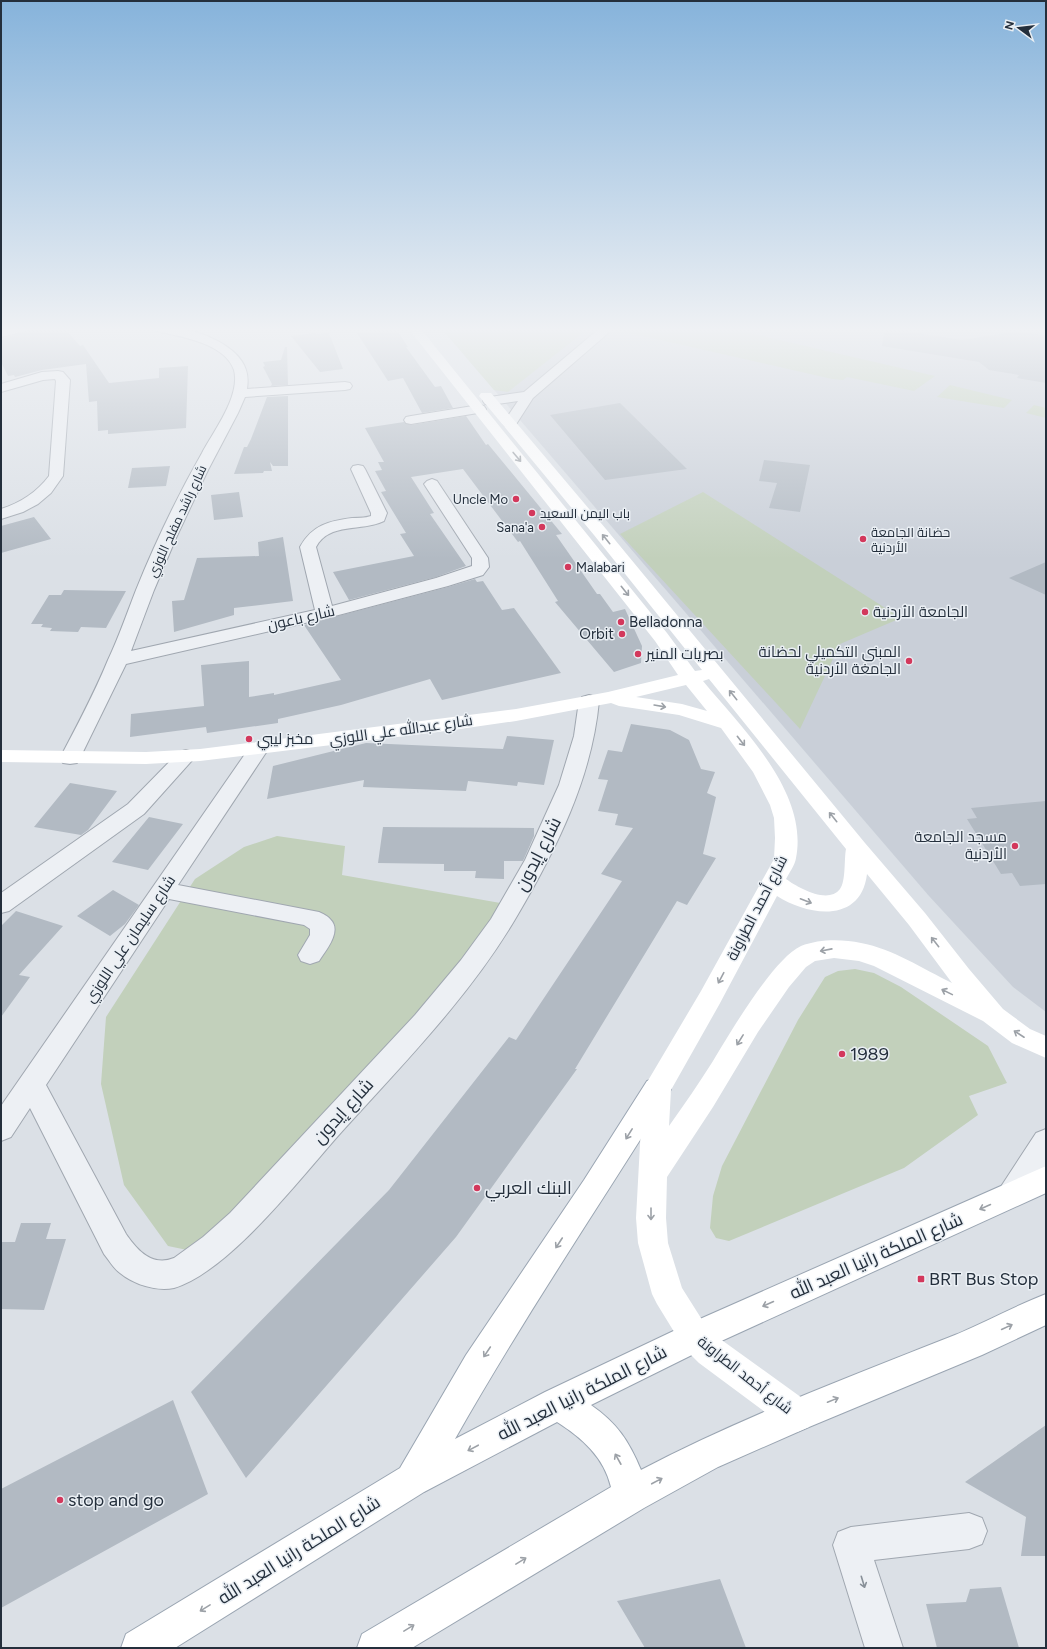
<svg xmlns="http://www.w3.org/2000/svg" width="1047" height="1649" font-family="Figtree,Cairo,sans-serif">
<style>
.built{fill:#c9cfd8}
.green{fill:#c2d0bb}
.building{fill:#b2bac3}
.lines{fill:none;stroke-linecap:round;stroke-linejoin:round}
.street-casing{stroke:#a0a7b0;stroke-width:2}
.primary-casing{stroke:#9aa5b2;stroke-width:2}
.street{fill:#edf0f4;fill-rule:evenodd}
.secondary{fill:#fff;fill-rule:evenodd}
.primary{fill:#fff;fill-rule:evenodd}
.oneway{stroke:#9ca1a7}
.oneway2{stroke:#889098}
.poi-dot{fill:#d3385c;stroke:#eaeff4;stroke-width:1.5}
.labels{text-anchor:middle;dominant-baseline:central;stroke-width:3;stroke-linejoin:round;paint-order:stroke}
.far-poi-label{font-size:13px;fill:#242f3c;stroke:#eaeff4;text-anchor:start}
.far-street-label{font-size:13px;fill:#242f3c;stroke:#eaeff4}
.poi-label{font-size:15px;fill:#242f3c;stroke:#eaeff4;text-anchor:start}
.street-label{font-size:15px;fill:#242f3c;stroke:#eaeff4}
.near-street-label{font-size:18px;fill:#242f3c;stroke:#eaeff4}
.near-poi-label{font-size:18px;fill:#242f3c;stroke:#eaeff4;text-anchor:start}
</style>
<rect width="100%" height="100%" fill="#dbe0e6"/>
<!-- built -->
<path class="built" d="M441,328h605v684l-33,-25 -84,-91z"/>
<!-- green -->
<path class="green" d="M441,328h148l-81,64 -14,-2z
M629,328h99l207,48 -21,15 -67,-14 -4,3 -11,-1 -207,-47z
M950,385l62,15 -8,8 -67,-11z
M1034,405l12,3v10l-20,-5z
M703,492l198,126 -61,26 -40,85 -180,-195z
M277,836l68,10 -3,29 164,29 -41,63 -255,272 -18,12 -24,-5 -44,-61 -23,-101 5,-67 89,-138 49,-32z
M855,969l19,4 27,14 87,59 19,37 -38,13 9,19 -74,53 -175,73 -13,-3 -6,-10 3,-32 9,-30 76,-146 27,-43 13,-6z"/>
<!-- building -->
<path class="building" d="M39,328h25l16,18 3,-1 26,38 50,-5v-10l29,-2 -2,62 -78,6v-4l-10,1 -1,-30 -8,1 -3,-38 -44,6 -27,7 -1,-2 -6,1 -7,-14v-23z
M885,328l77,12 51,-8 33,3v48l-29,-5 2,-3 -30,-5 -10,-8 -97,-16z
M396,329l12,18h-2l29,40 6,-1 12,22 -31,5 -19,-35 -15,3 -31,-48z
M315,333l1,1 13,-1 14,36 -23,3 -29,-36z
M285,347h2l1,38 -17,1 1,-2 -9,-17 2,-1 -2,-4 18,-2z
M288,396v70h-15l-3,-4 2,9h-8l-1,2 -29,1 10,-27h3l4,-8 16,-42z
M620,403l67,66 -82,11 -55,-65z
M466,416l20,29 2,-1 74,90 -6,1 41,59h3l13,18 12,-3 17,37 -1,17 -27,9 -59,-70 3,-1 -38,-60 -2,1 -55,-73 -52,8 23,36 -4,1 36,52 -30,11 -87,23 -16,-28 81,-16 -14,-22 6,-1 -25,-41 5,-1 -11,-20 7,-1 -4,-8h6l-19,-34 39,-6 7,3z
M764,460l46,5 -10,47 -31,-4 8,-25 -18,-2z
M170,466l-4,20 -38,2 4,-20z
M239,492l4,25 -29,3 -3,-25z
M34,517l17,22 -50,14v-27z
M283,537l10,64 -59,7v7l-60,17 -2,-31 12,-1 13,-42 62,-2 -1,-14z
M1046,562v33l-37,-17z
M475,579l2,3 6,-1 19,29 12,-2 47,65 -119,27 -12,-21 -89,26 -63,14v4l-71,10 -1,-6 -76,10 1,-23 73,-8 -3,-41 48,-4v36l25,-4v2l67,-15 -37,-55 144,-38z
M64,590l62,1 -20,37 -25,-1 -3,5 -28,-1 2,-3 -11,-1 2,-3h-12l18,-29h12z
M631,724l39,6 19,10 12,29 14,3 -8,21 9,4 -13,57 13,4 -29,47 -10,-4 -102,168h2l-121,168 -210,241 -55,-86 198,-202 120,-153 7,3 106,-159 -21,-7 32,-46 -18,-3 3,-11 -20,-3 10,-31 -10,-1 10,-29 14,2z
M507,736l47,4 -10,45 -26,-3 -1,4 -49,-5 -2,10 -103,-4 1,-7 -97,19 6,-33 93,-23 137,6z
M70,783l47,8 -29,39 -7,5 -47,-8z
M1046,801v83l-26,2 -8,-13 -11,1 -34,-55 10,-1 -6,-10z
M149,817l34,7 -35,46 -36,-8z
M383,827l151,1v8l-11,25h-19v18l-29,-1 1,-7h-32v-7l-66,-1z
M113,890l26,15 -14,19 -15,12 -33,-20z
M16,911l47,15 -44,49 11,2 -29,40v-91z
M21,1223h30l-5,16h20l-22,71 -43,-1v-67h14z
M173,1400l35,94 -207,114v-119z
M1046,1425v131h-25l5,-39 -61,-35z
M720,1579l26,69h-101l-28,-47z
M1001,1587l18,61h-82l-11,-44 40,-2 4,-13z"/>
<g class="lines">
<defs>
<path id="street" d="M6,328h22l-2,3 -25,6v-8z
M154,328c7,0 15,0 22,0 23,2 63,18 70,42 2,6 2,12 1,19l98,-7 5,1 2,3 -2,3 -5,1 -100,7 -7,16 -30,57 -32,68 -22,52 -23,61 184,-41 -15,-63c12,-22 29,-26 52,-29 6,0 13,0 19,-2v-3l-20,-44 2,-3 5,-1 5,1 2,3 22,44 -3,8c-22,11 -55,1 -68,26l16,59 104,-28 36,-12v-8l-48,-74 3,-3 5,-2 5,2 51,77 1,9 -6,8 -35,11 -117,31 -205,47 -46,94 -3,5 -7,1 -7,-1 -3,-5c17,-32 34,-64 48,-98 11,-23 19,-47 28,-70 19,-47 41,-93 66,-137 11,-21 39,-57 32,-83 -9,-27 -55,-34 -78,-39z
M600,328h14l-81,70 -18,28 -5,1 -5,-1 -2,-3 15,-22 -28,4 -5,-1 -2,-3 2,-3 5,-1 34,-5z
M58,371l5,1 7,8 -7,96 -12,17 -13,11 -15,8 -22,7v-10c19,-6 36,-17 48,-33l7,-95 -1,-2 -12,1 -42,12v-8l41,-12z
M479,405l5,1 2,3 -2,3 -73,12 -5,-1 -2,-3 2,-3 5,-1z
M589,695l7,2 3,4c-7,77 -43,149 -82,215 -48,82 -117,151 -180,221 -38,43 -109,135 -163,151 -17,4 -41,-4 -54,-15 -7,-5 -11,-13 -16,-19l-74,-146 -19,29 -10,4v-35l251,-362 7,-2 7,2 3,4 -91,137 141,27c4,2 9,4 11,7 13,12 -5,32 -11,42l-9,3 -9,-3 -3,-6 12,-20v-6l-6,-4 -135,-26 -123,186 80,149c11,16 26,33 48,24l29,-21 27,-24 185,-198 46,-55 30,-41 34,-59 34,-75 15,-49 5,-35 3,-4z
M186,750l7,2 3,4 -52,58 -135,97 -8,2v-20l127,-89 51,-52z
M1046,1129v36l-24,38 -10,4 -10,-4 -5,-9 5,-9 34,-52z
M969,1513l13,5 5,13 -5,13 -13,5 -95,11 29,88h-38l-32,-103 5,-13 13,-5z"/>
<path id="primary" d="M657,1078l10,3 4,8 -4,8c-71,114 -146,225 -212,342l90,-47 139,-66 362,-160v27l-340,155 -115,57c26,18 38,36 50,65 101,-53 208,-93 314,-135 31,-13 60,-29 91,-41v31l-64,30 -173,72 -91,40 -74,41 -232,140h-55l5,-14 249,-147c-7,-30 -29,-49 -54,-65l-133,70 -249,156h-54l5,-14 274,-166 66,-113 118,-175 63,-99z"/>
</defs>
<!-- street casing -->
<use href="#street" class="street-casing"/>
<!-- primary casing -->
<use href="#primary" class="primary-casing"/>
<!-- street -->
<use href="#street" class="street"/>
<!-- secondary -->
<path class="secondary" d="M408,328h12l247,305 28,38 7,-1 -108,-135 -115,-139 2,-3h10l115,136 259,314 60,70 44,56 34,40 27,20 16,7v22l-34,-15 -29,-22 -109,-55 -15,-5 -25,-3 -19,3 -9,6 -17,20 -31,45 -45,75 -46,70 -1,41 2,25 14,45 24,38 17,15 86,62 5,12 -5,12 -12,5 -12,-5 -86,-64 -15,-15 -27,-44 -5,-10 -14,-51 -2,-25 7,-129 58,-98 73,-132 1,-21 -1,-20 -4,-13 -17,-33 -32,-44 -42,-13 -60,-9 -8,-3 -95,18 -70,10 -246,30 -54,3 -145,-2v-12l145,2 54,-3 316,-40 92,-17 70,-17 -23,-34zM709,679l137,170c-2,10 0,32 -6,40 -12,16 -43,-2 -54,-10 3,-6 9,-14 10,-21 13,-66 -55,-131 -93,-177zM686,685l21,26 -25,-7 -46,-7zM867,874l42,51 43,58c-29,-14 -59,-34 -91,-40 -19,-4 -42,-4 -60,3 -28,13 -71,87 -88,115 -14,22 -29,44 -44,65l2,-36 48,-85 58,-109c31,20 84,28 90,-22z"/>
<!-- primary -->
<use href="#primary" class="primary"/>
</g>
<!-- one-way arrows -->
<defs><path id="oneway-shaft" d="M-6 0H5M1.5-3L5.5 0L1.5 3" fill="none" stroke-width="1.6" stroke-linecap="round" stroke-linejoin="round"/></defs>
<g class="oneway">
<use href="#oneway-shaft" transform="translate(517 457) rotate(50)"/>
<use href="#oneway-shaft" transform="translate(606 539) rotate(-129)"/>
<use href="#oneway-shaft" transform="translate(625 591) rotate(51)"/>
<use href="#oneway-shaft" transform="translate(733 695) rotate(-129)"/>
<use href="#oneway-shaft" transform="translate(660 706) rotate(10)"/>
<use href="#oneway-shaft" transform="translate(741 741) rotate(52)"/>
<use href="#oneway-shaft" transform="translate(833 817) rotate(-129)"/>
<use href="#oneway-shaft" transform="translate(806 901) rotate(21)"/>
<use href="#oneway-shaft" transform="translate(935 942) rotate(-128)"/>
<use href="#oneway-shaft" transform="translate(826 950) rotate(169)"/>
<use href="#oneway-shaft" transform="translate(721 978) rotate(118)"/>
<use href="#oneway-shaft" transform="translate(947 992) rotate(-154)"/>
<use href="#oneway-shaft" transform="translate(1019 1034) rotate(-147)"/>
<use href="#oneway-shaft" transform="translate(740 1040) rotate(122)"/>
<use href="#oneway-shaft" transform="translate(629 1134) rotate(122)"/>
<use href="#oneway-shaft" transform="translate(985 1207) rotate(156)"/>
<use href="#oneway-shaft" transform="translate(651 1214) rotate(90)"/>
<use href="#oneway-shaft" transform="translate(559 1243) rotate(123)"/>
<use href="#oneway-shaft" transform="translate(768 1304) rotate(156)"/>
<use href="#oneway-shaft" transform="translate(1007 1327) rotate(-25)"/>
<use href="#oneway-shaft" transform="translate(487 1352) rotate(124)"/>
<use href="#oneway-shaft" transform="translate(833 1400) rotate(-22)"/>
<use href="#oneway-shaft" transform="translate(473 1448) rotate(152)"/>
<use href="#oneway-shaft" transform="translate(618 1459) rotate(-119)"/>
<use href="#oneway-shaft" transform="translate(657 1481) rotate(-28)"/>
<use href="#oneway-shaft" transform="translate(521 1561) rotate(-31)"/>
<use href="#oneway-shaft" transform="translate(205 1608) rotate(148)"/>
<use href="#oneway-shaft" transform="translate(409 1628) rotate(-31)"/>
</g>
<use class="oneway2" href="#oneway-shaft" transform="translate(863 1582) rotate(73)"/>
<!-- sky -->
<linearGradient id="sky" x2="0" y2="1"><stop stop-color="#86b3db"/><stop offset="0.59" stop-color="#eff1f4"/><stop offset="1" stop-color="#eff1f4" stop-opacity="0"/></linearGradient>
<rect width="1047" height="559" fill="url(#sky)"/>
<!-- markers -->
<g class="poi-dot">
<circle cx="516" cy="499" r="4"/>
<circle cx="532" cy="513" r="4"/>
<circle cx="542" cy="527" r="4"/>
<circle cx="863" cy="539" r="4"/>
<circle cx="568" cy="567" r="4"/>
<circle cx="865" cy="612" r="4"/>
<circle cx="621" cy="622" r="4"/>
<circle cx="622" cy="634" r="4"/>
<circle cx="638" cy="654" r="4"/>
<circle cx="909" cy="661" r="4"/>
<circle cx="249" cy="739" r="4"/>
<circle cx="1015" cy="846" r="4"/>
<circle cx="842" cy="1054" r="4"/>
<circle cx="477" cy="1188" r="4"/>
<rect x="917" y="1275" width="8" height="8" rx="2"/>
<circle cx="60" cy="1500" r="4"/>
</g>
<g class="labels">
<!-- far-poi labels -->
<g class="far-poi-label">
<text x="508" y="499" text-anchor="end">Uncle Mo</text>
<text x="540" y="513">باب اليمن السعيد</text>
<text x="534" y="527" text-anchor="end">Sana'a</text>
<text x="871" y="532">حضانة الجامعة<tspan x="871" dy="15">الأردنية</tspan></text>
<text x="576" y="567">Malabari</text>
</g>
<!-- far-street labels -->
<g class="far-street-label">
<text transform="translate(177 521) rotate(-65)">شارع راشد مفلح اللوزي</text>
</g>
<!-- poi labels -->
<g class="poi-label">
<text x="873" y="612">الجامعة الأردنية</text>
<text x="629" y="622">Belladonna</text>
<text x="614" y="634" text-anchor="end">Orbit</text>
<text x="901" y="652" text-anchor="end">المبنى التكميلي لحضانة<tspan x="901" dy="17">الجامغة الأردنية</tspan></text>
<text x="646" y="654">بصريات المنير</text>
<text x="257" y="739">مخبز ليبي</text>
<text x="1007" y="837" text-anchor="end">مسجد الجامعة<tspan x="1007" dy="17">الأردنية</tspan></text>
</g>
<!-- street labels -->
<g class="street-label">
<text transform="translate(301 618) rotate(-13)">شارع باعون</text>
<text transform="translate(401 730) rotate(-8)">شارع عبدالله علي اللوزي</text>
<text transform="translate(757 908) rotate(-63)">شارع أحمد الطراونة</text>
<text transform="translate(130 939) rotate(-56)">شارع سليمان علي اللوزي</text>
<text transform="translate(745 1375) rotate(38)">شارع أحمد الطراونة</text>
</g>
<!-- near-street labels -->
<g class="near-street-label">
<text transform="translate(538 854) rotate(-63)">شارع إيدون</text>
<text transform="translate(343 1111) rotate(-48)">شارع إيدون</text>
<text transform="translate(876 1256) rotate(-24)">شارع الملكة رانيا العبد الله</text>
<text transform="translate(582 1393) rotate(-27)">شارع الملكة رانيا العبد الله</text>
<text transform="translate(299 1550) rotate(-32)">شارع الملكة رانيا العبد الله</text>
</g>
<!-- near-poi labels -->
<g class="near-poi-label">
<text x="850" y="1054">1989</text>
<text x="485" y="1188">البنك العربي</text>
<text x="929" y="1279">BRT Bus Stop</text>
<text x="68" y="1500">stop and go</text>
</g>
</g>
<!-- border -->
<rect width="1047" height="1649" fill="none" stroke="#242f3c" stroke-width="4"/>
<!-- north arrow -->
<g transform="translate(1019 28) rotate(285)" stroke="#eaeff4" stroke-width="3" paint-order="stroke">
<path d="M0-3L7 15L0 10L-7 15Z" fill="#242f3c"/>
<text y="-6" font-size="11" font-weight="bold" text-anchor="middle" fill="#242f3c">N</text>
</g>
</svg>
